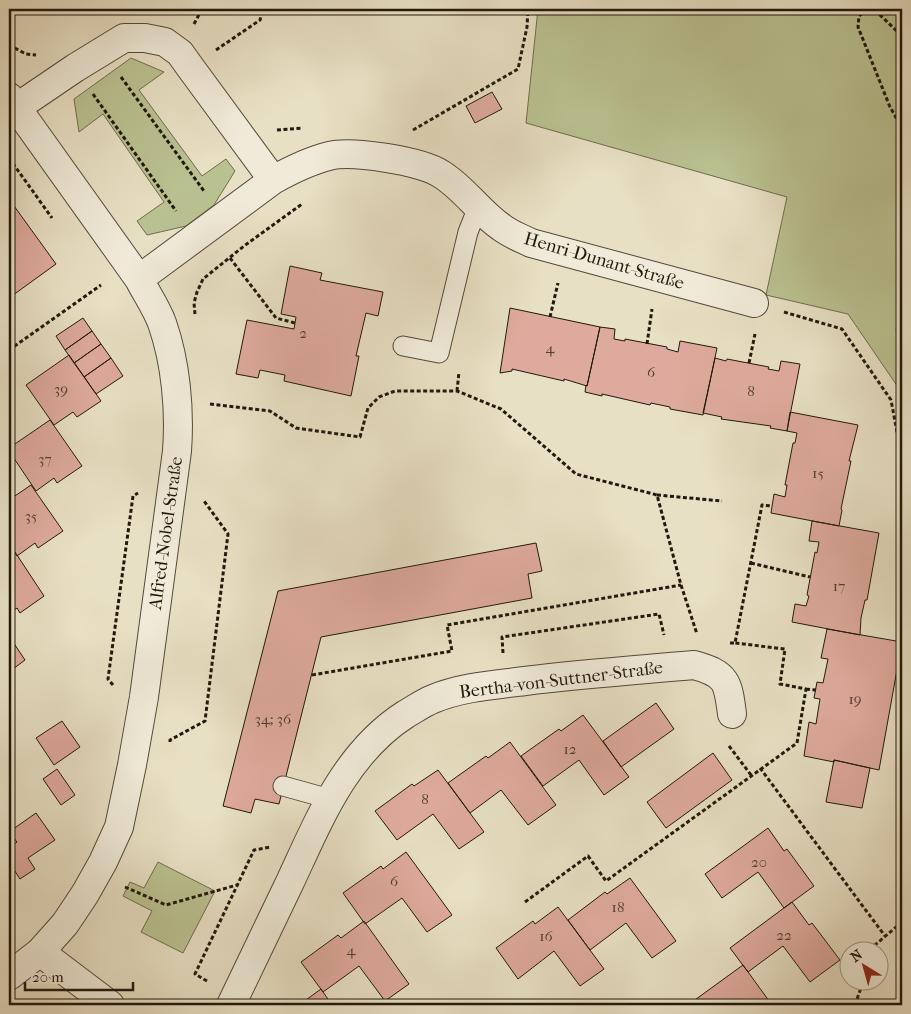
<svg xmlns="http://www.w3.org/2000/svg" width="911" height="1014" font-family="'IM FELL French Canon',serif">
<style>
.green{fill:#bac191;stroke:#6e6c50}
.building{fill:#deaa9d;stroke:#21180e}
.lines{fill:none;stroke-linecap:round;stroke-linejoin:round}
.lane-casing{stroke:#534a3c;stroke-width:21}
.street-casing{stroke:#534a3c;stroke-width:30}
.path{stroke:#21180e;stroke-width:3;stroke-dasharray:4 2.5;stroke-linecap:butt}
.lane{stroke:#f0ebd9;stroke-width:19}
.street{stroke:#f0ebd9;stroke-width:28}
.labels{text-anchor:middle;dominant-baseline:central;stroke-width:5;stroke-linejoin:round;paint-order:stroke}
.number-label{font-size:15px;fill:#503c32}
.street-label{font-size:18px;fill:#21180e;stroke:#f0ebd9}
</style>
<rect width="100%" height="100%" fill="#e8e0c4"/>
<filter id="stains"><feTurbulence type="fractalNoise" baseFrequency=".004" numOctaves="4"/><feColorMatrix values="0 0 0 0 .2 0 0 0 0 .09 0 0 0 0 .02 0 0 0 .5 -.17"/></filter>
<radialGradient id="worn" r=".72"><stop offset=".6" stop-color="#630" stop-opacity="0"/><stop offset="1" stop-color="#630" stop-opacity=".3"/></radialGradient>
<!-- green -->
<path class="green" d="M538,9h364v391l-2,-10 -52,-76 -82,-19 21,-98 -261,-74z
M131,58l33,14 -25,18 63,86 24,-17 9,12 -21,34 -28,21 -39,9 -10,-14 27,-19 -61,-88 -24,18 -5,-33z
M158,862l57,29 -32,62 -42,-21 11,-21 -29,-15 7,-14 14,6z"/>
<!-- building -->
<path class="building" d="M492,92l10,17 -27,14 -9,-17z
M9,199l47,65 -47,34z
M290,266l32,7 -2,7 63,12 -5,24 -12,-3 -10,43h3l-8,40 -67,-15 1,-6 -25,-5 -2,8 -22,-4 11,-54 47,9 2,-12 -15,-3z
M510,308l90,19 -13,59 -23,-7v2l-52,-12v2l-12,2z
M83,318l9,13 -27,19 -9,-14z
M600,327l15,2 -1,10 11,2v-2l42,8v2l11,3 2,-11 37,7 -14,67 -33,-6v-2l-19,-4 -1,2 -48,-11v2l-17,-4 1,-7 1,1z
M92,331l9,13 -27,19 -9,-13z
M101,344l10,14 -27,19 -10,-14z
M69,355l32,46 -24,16 -4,-5 -19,13 -28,-40z
M111,358l12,18 -27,18 -12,-17z
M715,358l11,3 1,-2 42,8 -1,2 11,2 2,-10 19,3 -13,67 -17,-3 1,-2 -50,-7 1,-2 -19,-4z
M790,412l68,13 -9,36h2l-10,48 1,1 -3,16 -68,-13 3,-19 11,3 2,-12h-2l8,-42h2l2,-10 -10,-2z
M50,420l32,46 -25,17 -3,-5 -18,13 -27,-40v-3z
M31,485l32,46 -25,17 -3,-5 -18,13 -8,-12v-44z
M812,521l67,12 -12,67h-2l-4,18 -1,17 -68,-13 3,-18 11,2 3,-10 -2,-1 8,-43 2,1 2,-11 -10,-1z
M536,543l6,28 -14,3 4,24 -211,39 -42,167 -24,-5 -4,14 -28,-7 55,-215z
M13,549l31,47 -24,17 -3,-5 -8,6v-62z
M827,629l75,13 -23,128 -45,-10v2l-30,-6 5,-34 7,2 4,-25 -6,-1 3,-16 6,1 5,-24 -7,-1z
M9,636l16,24 -16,12z
M656,703l18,26 -53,38 -18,-26z
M583,715l46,62 -25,18 -25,-35 -36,26 -22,-30 38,-27 2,2z
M62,721l18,26 -26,18 -18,-27z
M510,742l46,63 -28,20 -27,-35 -31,23 -22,-30 38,-27 2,2z
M713,753l19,27 -66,48 -19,-26z
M834,760l36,8 -8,40 -36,-6z
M57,769l18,26 -14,10 -18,-26z
M438,770l46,62 -25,17 -26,-35 -36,26 -22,-29 37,-27 2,2z
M36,813l19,27 -27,18 7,11 -15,10 -11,-17v-14l8,-6 -8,-10z
M768,828l16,23 3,-2 27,37 -30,22 -26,-36 -36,26 -17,-24z
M406,852l46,63 -25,17 -25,-34 -37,26 -22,-31 38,-27 2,3z
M630,878l46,63 -24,17 -26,-35 -36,27 -22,-30 37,-28 2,2z
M792,902l17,23 3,-2 28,37 -30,22 -27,-36 -35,26 -18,-24z
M558,907l46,62 -24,17 -26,-35 -36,28 -22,-31 37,-27 2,3z
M364,921l45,63 -24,17 -26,-35 -36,26 -22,-30 37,-27 3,3z
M743,965l29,40h-84z
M321,989l11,16h-33z"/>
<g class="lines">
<defs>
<path id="lane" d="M403,346l36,7 29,-121 10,-25
M283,786l47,13"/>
<path id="street" d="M9,97l130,182c7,14 17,28 23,44 14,40 18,87 15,128l-33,246 -12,68 -13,62 -16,35 -18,32 -20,30 -25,28 -31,24
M16,108l59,-40 49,-30h21l20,4 15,11 10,14 83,113
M139,279l134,-99c18,-10 36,-19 56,-24 23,-6 92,5 112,18 23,14 38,38 60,53 9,7 20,11 30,16l223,60
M40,952l70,53
M231,1005c20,-41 39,-82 59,-123 29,-62 55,-129 116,-168 9,-5 17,-11 27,-15 29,-12 61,-14 92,-18 56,-7 113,-11 169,-16 33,9 34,17 38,49"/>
</defs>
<!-- lane casing -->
<use href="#lane" class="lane-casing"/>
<!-- street casing -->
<use href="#street" class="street-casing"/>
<!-- path -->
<path class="path" d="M867,9l-8,7 -1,11 32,80 12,21
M868,9l11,5 23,22
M412,10v-1
M194,24l8,-15
M9,45l17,9 10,1
M216,50l44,-30 3,-11
M121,77l83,114
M93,94l83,117
M277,130l26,-2
M413,130l105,-61 9,-42 1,-18
M9,158l43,60
M230,258l46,60 19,5
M784,312l58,17 49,71 11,59
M195,314l-1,-11 3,-11 6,-13 41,-33 58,-42
M550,317l8,-34
M897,331l5,-18
M647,344l5,-35
M9,350l92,-65
M749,363l6,-29
M457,391l2,-19
M210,404l60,7 26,17 64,9 8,-29 11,-11 16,-6h62l44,18 75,65 81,21 24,90 16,49
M657,495l65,6
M751,563l59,14
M730,643h5l27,-138 10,1
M503,653l-1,-16 157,-23 5,21
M312,675l140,-24 -5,-26 234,-40
M113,685l-5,-6 25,-183 5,-3
M806,689l10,1
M170,742v-2l35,-19 23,-187 -24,-33
M729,746l22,29
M760,768l125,168
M125,887l41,18 71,-20
M525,902l63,-46 18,25 191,-138 9,-54 -26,-5 5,-35 -50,-6
M873,952l2,-7 27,-23
M207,981l-12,-7 59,-124 17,-3
M855,1005l8,-23
M895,1005l7,-5"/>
<!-- lane -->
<use href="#lane" class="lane"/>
<!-- street -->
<use href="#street" class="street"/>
</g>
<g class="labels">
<!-- number labels -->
<g class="number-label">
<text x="303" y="333">2</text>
<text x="550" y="348">4</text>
<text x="651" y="372">6</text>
<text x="61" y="389">39</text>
<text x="751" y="391">8</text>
<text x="45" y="459">37</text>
<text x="818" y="473">15</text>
<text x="31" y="516">35</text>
<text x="839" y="586">17</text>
<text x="855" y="699">19</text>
<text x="273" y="719">34; 36</text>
<text x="570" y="749">12</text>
<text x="425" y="799">8</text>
<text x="759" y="862">20</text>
<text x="394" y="881">6</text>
<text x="618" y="907">18</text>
<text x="784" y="935">22</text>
<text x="546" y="936">16</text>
<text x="351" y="950">4</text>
</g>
<!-- street labels -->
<g class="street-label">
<text transform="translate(604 261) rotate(16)">Henri-Dunant-Straße</text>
<text transform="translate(166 533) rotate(-82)">Alfred-Nobel-Straße</text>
<text transform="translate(561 680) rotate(-7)">Bertha-von-Suttner-Straße</text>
</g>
</g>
<!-- margin -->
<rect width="911" height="1014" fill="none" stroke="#e8e0c4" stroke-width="30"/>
<rect x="10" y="10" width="891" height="994" fill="none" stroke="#21180e" stroke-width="2.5"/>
<rect x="15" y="15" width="881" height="984" fill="none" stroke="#21180e"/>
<!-- north arrow -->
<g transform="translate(864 966) rotate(323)"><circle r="24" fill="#f0ebd9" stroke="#9d9788"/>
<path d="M0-4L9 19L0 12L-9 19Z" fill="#8f2418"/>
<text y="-8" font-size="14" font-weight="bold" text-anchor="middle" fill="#21180e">N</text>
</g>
<!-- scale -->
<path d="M25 982v8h108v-8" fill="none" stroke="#21180e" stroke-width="2.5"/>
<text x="32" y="982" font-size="15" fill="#21180e" stroke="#f0ebd9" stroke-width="4" paint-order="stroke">20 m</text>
<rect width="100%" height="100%" filter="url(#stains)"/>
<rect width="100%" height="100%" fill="url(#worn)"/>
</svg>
